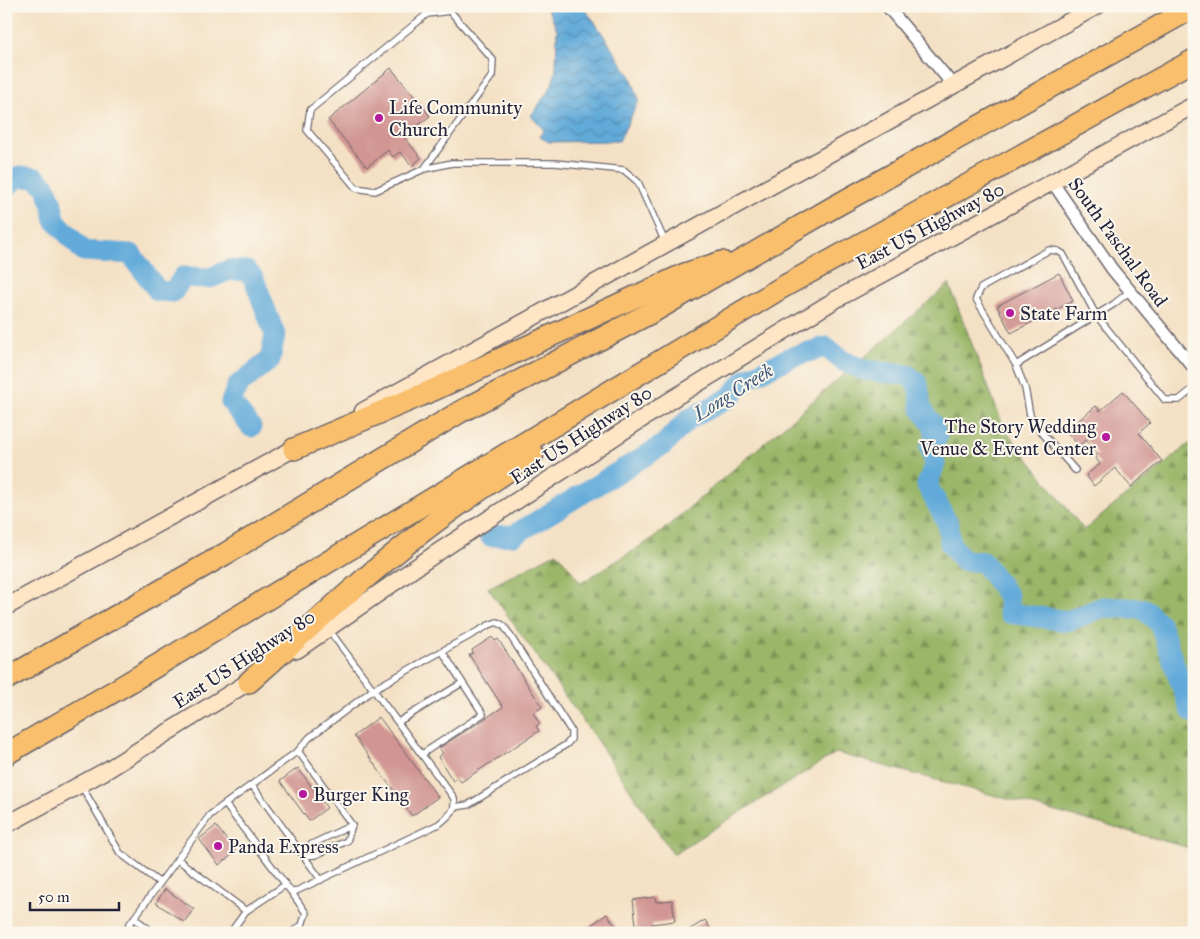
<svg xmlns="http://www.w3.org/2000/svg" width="1200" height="939" font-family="'IM FELL Great Primer',serif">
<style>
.forest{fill:url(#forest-firs);stroke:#5e6c52}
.water{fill:url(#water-waves);stroke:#42668a}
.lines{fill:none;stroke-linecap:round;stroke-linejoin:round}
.river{stroke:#62aad9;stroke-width:21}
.building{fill:#d19693}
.lane-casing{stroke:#6c656b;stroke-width:8}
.street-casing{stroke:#6c656b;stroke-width:14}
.secondary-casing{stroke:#6c656b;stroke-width:19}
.highway-casing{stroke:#6c656b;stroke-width:24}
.lane{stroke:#fff;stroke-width:5.5}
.street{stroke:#fff;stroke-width:11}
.secondary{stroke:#fde5c5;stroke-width:16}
.highway{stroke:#f9bf6d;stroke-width:21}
.poi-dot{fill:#b5179e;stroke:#fbf7ec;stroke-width:2}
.labels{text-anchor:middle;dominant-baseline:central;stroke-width:4;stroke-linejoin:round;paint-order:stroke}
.poi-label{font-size:19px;fill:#22223b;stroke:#fbf7ec;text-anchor:start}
.street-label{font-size:19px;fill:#22223b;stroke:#fbf7ec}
.water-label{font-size:20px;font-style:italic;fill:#3c587a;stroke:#fbf7ec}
</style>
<defs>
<pattern id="forest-firs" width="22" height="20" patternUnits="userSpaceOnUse" patternTransform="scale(1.25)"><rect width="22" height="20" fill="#9ab668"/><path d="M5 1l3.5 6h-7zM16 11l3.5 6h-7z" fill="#7d9457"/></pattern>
<pattern id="water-waves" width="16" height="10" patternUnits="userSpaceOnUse" patternTransform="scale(1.25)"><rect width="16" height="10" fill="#62aad9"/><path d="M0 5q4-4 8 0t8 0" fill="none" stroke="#508ab1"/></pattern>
</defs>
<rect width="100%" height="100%" fill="#fbf7ec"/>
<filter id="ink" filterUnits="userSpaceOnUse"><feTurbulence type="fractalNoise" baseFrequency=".02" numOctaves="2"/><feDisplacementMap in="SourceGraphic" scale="10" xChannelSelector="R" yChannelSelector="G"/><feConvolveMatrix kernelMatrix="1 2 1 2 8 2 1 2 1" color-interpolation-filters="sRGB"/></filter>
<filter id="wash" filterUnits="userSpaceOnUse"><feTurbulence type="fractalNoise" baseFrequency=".0096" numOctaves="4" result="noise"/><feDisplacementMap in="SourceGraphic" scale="20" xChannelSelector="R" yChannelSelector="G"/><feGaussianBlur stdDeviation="1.12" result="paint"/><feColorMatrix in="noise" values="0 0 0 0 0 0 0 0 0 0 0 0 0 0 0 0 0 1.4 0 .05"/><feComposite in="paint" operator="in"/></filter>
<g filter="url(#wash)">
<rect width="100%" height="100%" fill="#f4e1c5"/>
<!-- forest -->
<path class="forest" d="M949,284l55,144 80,102 110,-90v409l-358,-96 -163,101 -75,-112 -110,-154 69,-36 24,31 74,-46z"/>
<!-- water -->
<path class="water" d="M546,6h36l12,15 37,56 8,23 -20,41 -70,1 -9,-5 4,-7 -13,-14 21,-31 4,-15 1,-41z"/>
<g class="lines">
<!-- river -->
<path class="river" d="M6,187l14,-11 16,2 9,8 6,14 4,20 28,31 48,3 27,37 15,1 10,-15 27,1 19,-8 18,1 7,8 21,56 -5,25 -32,25 -7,17 20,25
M490,536l24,-1 149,-90 26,-26 40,-21 17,-19 45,-22 35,-10 17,14 21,9 44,5 10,9 3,24 12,17 4,12 -7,11 5,15 -8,22 21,39 2,19 13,17 20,2 25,34 1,17 59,8 35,-14 41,2 16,15 30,85 4,4"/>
</g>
<g id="blocks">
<!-- building -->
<path class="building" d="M391,68l39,48 -26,21 17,21 -9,8 -12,-14 -7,5 -5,-7 -21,17 -39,-47z
M1059,273l14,28 -62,32 -14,-27z
M1123,391l27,32 -11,10 23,28 -31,26 -16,-19 -21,18 -8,-11 14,-11 -5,-7 3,-3 -12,-14 -7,6 -13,-15 30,-25 4,5z
M492,637l3,4 3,-2 44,68 -9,6 7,11 -4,2 3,5 -78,51 -3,-4 -5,3 -15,-24 5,-4 -4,-5 64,-41 -34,-52 4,-2 -1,-3z
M379,717l59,80 -26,19 -58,-80z
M298,768l29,40 -18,13 -29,-40z
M216,826l20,26 -17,13 -20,-26z
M165,889l29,20 -10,13 -28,-19z
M655,897l1,5 16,-2 3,21 -23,3 1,9h-16l-4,-33z
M607,914l13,19h-40z
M705,920l8,13h-29z"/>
</g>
</g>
<g filter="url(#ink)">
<use href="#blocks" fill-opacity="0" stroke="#6c656b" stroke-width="1"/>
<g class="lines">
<defs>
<path id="lane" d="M424,169l68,-93 1,-16 -43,-49 -23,3 -117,96 -3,20 49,58 19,3 49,-22 28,-6h103l69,7 14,12 27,60
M1016,365l98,-61 16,-13
M1075,470l-31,-35 -14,-20 -5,-27 -9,-23 -40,-66 5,-11 68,-38 9,1 5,3 33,61 69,85h14l15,-12
M398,722l64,-39
M298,751l11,-13 65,-49 115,-64 8,-3 7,4 67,105v8l-4,5 -99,61 -13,2
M422,754l61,-40 -41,-63
M81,785l39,68 40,30
M252,785l69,95
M225,804l73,-53 54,74
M304,856l11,-1 32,-14 5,-16
M304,856l6,-11 42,-20
M177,859l69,52 39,-26
M134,918l20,15
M123,933l87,-118 15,-11 67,89
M230,933l16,-22
M291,933l11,-8 4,-12 -14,-20 147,-69c10,-9 17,-12 15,-26l-125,-168"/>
<path id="street" d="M887,6l66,79
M1053,183l59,86 82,99"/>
<path id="secondary" d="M363,411l734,-405
M6,607l298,-164
M297,650l138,-96 239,-156 161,-98 359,-195
M6,825l101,-55 151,-94"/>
<path id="highway" d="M294,449l137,-58 254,-117 37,-12
M6,679l219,-125 235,-142 194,-101 178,-103 362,-201
M249,682c56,-50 110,-101 169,-147 37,-29 76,-55 115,-81
M6,754l117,-68 658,-398 413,-228"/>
</defs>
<!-- lane casing -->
<use href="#lane" class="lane-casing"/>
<!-- street casing -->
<use href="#street" class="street-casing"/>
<!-- secondary casing -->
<use href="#secondary" class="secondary-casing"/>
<!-- highway casing -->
<use href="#highway" class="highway-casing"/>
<!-- lane -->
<use href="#lane" class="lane"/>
<!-- street -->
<use href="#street" class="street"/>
<!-- secondary -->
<use href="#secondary" class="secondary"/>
<!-- highway -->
<use href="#highway" class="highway"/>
</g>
</g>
<!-- markers -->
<g class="poi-dot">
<circle cx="379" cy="118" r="5"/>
<circle cx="1010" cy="313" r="5"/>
<circle cx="1106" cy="437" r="5"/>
<circle cx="303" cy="794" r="5"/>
<circle cx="218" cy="846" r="5"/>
</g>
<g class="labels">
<!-- poi labels -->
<g class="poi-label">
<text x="389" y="107">Life Community<tspan x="389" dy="22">Church</tspan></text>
<text x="1020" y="313">State Farm</text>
<text x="1096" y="426" text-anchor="end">The Story Wedding<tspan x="1096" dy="22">Venue &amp; Event Center</tspan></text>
<text x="313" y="794">Burger King</text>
<text x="228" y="846">Panda Express</text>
</g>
<!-- street labels -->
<g class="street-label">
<text transform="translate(930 226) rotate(-28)">East US Highway 80</text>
<text transform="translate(1118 242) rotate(54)">South Paschal Road</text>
<text transform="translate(581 435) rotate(-33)">East US Highway 80</text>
<text transform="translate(244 659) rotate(-33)">East US Highway 80</text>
</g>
<!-- water labels -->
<g class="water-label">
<text transform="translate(733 392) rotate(-32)">Long Creek</text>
</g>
</g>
<!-- margin -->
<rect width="1200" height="939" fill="none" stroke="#fbf7ec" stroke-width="25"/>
<!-- scale -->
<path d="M30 902v8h89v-8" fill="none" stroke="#22223b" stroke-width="2.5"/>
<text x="38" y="902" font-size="15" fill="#22223b" stroke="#fbf7ec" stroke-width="4" paint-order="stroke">50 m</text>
</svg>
